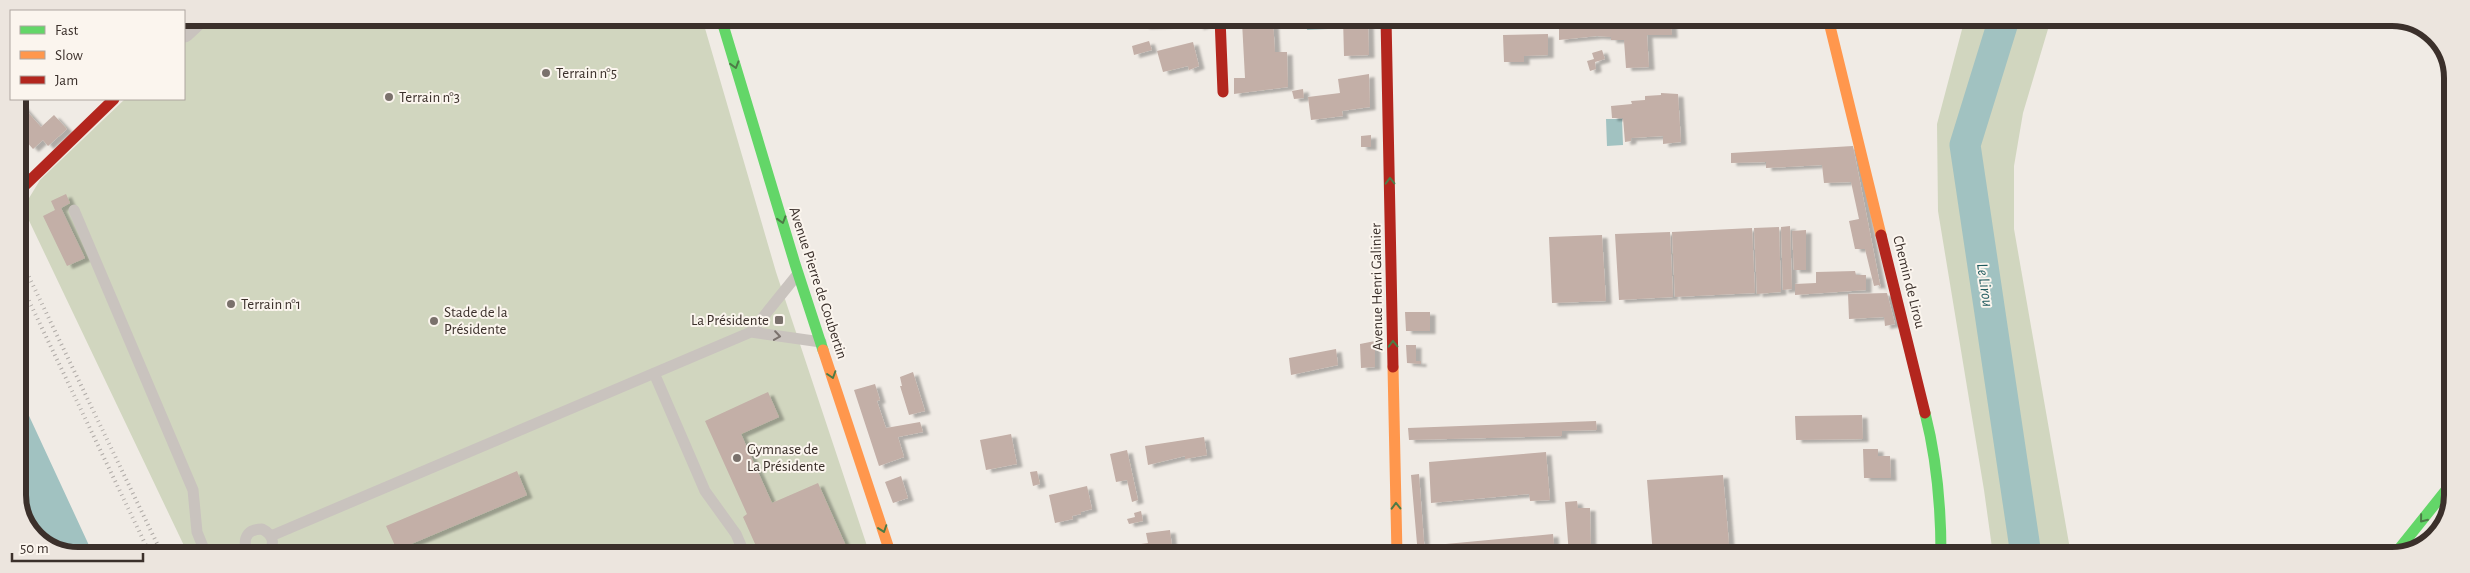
<svg xmlns="http://www.w3.org/2000/svg" width="2470" height="573" font-family="'Alegreya Sans',sans-serif">
<style>
.green{fill:#d1d6bf}
.water{fill:#a1c2c1}
.lines{fill:none;stroke-linecap:round;stroke-linejoin:round}
.river{stroke:#a1c2c1;stroke-width:31}
.building{fill:#c3afa7;filter:url(#shadow)}
.lane{stroke:#c9c3be;stroke-width:11}
.street{stroke:#c9c3be;stroke-width:21}
.fast{stroke:#63d668;stroke-width:11}
.slow{stroke:#ff974d;stroke-width:11}
.jam{stroke:#b3261e;stroke-width:11}
.rail{stroke:#b1aca8;stroke-width:4;stroke-dasharray:1 4;stroke-linecap:butt}
.oneway{stroke:#4d7b46}
.oneway2{stroke:#7b726d}
.poi-dot{fill:#7a716c;stroke:#fbf5ee;stroke-width:2}
.labels{text-anchor:middle;dominant-baseline:central;stroke-width:4;stroke-linejoin:round;paint-order:stroke}
.poi-label{font-size:15px;fill:#3b302b;stroke:#fbf5ee;text-anchor:start}
.street-label{font-size:15px;fill:#3b302b;stroke:#fbf5ee}
.water-label{font-size:16px;font-style:italic;fill:#1f5a5e;stroke:#fbf5ee}
.rim{fill:none;stroke:#3b302b;stroke-width:6}
</style>
<defs>
<filter id="shadow"><feDropShadow dx="5.5" dy="3" stdDeviation="1" flood-color="#0004"/></filter>
</defs>
<rect width="100%" height="100%" fill="#f0ebe5"/>
<!-- green -->
<path class="green" d="M210,18h492l74,254 94,283 -682,-1 -165,-346 17,-28 85,-81h59v-56z
M1965,18l86,1 -28,94 -9,53v63l57,326h-39l-7,-43 -16,3 5,40h-21l-9,-65 -46,-279 -1,-87z"/>
<!-- water -->
<path class="water" d="M1327,19l1,10 -21,1 -1,-10z
M1606,119h16l1,26 -16,1z
M18,392l75,162h-27l-29,-17 -19,-35z"/>
<g class="lines">
<!-- river -->
<path class="river" d="M2004,19l-39,126 61,410"/>
</g>
<!-- building -->
<path class="building" d="M1144,18h25v4l-3,3 -22,1z
M1192,18h13v7l-7,2v-5h-6z
M1343,18h25l1,37 -25,1z
M1623,18h48l1,17h-25l2,32 -23,1 -2,-28h-13v-3l-14,-1 -38,4v-18z
M1273,21l2,31h12l1,35 -54,7v-16h11l-3,-56z
M1548,34v21l-24,1v6h-20l-1,-27z
M1149,41l3,9 -18,5 -2,-9z
M1193,42l6,24 -10,4 -1,-4 -25,6 -6,-21z
M1602,50l3,9 -10,3 1,7 -6,2 -3,-10 7,-2 -2,-6z
M1369,74l1,33 -28,4 1,5 -32,4 -3,-23 32,-4 -2,-14z
M1303,89l1,9 -10,1 -2,-8z
M1661,93l17,1 3,48 -18,2v-8l-32,2v3l-6,1 -2,-24h-11l-1,-12 21,-2 -1,-3 14,-1v-4l16,-1z
M18,101l23,26 13,-12 13,14 -19,17 -5,-6 -10,9 -15,-17z
M1371,135v12h-10v-11z
M1853,146l28,143 -2,-4 -5,1 -9,-37h-10l-6,-28 10,-2 -8,-37 -27,1 -2,-18 -56,3v-6l-35,1v-10z
M66,194l4,9 -9,5 24,50 -18,8 -24,-50 12,-6 -4,-9z
M1790,226l2,63 -9,1 -2,-63z
M1779,227l2,65 -24,2 -3,-66z
M1752,228l3,65 -80,4 -3,-65z
M1806,230v40h-12l-2,-39z
M1670,232l3,65 -54,3 -4,-66z
M1602,235l4,66 -54,2 -3,-66z
M1855,271l1,4h10v15l-71,5v-11l21,-1v-11z
M1887,293l8,31 -10,2 -1,-9 -35,2 -1,-25z
M1405,312h25v19h-24z
M1375,341v26l-14,1 -1,-24z
M1406,345h10v16h5v3l-14,-1z
M1336,349l2,16 -47,10 -2,-17z
M913,372l12,39 -16,4 -9,-29h2l-2,-9z
M875,384l5,16 -3,1 9,27 34,-6 3,10 -25,5 6,20 -25,9 -25,-76z
M768,392l11,25 -38,17 31,69 46,-20 32,72h-90l-17,-38 4,-3 -42,-93z
M1862,415l1,24 -67,1 -1,-24z
M1596,421l1,9 -35,1v5l-153,4 -1,-12z
M1011,434l6,30 -31,6 -6,-30z
M1204,437l3,18 -22,4v-3l-37,9 -3,-19z
M1863,449h15v7h12l1,22h-27z
M1127,450l11,50 -6,2 -5,-22 -11,2 -6,-28z
M1546,452l4,48 -20,1 -1,-7 -98,9 -2,-41z
M517,471l10,24 -130,55 -11,-24z
M1037,471l3,13 -7,2 -3,-14z
M1419,474l6,81h-7l-7,-80z
M1723,475l7,80h-77l-6,-75z
M901,476l7,22 -15,5 -8,-21z
M1087,486l5,23 -11,3v2l-9,2 1,3 -18,4 -6,-28z
M1577,501l1,7h12l1,47h-22l-4,-53z
M1141,511l2,10 -14,3 -2,-5 8,-2 -1,-4z
M1170,530l3,25h-30l-2,-11 7,-1 -2,-10z
M1553,534l2,21h-119l-1,-10z"/>
<g class="lines">
<!-- lane -->
<path class="lane" d="M74,210l119,280 4,42 9,22
M797,275l-46,57 70,10
M654,373l51,118 31,43 9,21
M271,536l480,-204
M252,554l-6,-5c-3,-13 3,-20 16,-20 12,6 14,16 4,25"/>
<!-- street -->
<path class="street" d="M184,32l15,-14"/>
<!-- fast -->
<path class="fast" d="M721,18l74,246 28,86
M1925,413c12,47 16,93 16,142
M2395,554l56,-70"/>
<!-- slow -->
<path class="slow" d="M1828,18l53,217
M823,350l68,205
M1393,367l4,188"/>
<!-- jam -->
<path class="jam" d="M1220,18l3,74
M1386,18l7,349
M18,192l96,-93
M1881,235l44,178"/>
<!-- rail -->
<path class="rail" d="M18,254l144,300
M18,278l132,276"/>
</g>
<!-- one-way arrows -->
<defs><path id="oneway-chevron" d="M-2-3.5L2.5 0L-2 3.5" fill="none" stroke-width="1.6" stroke-linecap="round" stroke-linejoin="round" transform="scale(1.25)"/></defs>
<g class="oneway">
<use href="#oneway-chevron" transform="translate(735 65) rotate(73)"/>
<use href="#oneway-chevron" transform="translate(1390 181) rotate(-91)"/>
<use href="#oneway-chevron" transform="translate(782 220) rotate(73)"/>
<use href="#oneway-chevron" transform="translate(1393 344) rotate(-91)"/>
<use href="#oneway-chevron" transform="translate(832 375) rotate(72)"/>
<use href="#oneway-chevron" transform="translate(1396 506) rotate(-91)"/>
<use href="#oneway-chevron" transform="translate(2423 519) rotate(129)"/>
<use href="#oneway-chevron" transform="translate(883 529) rotate(71)"/>
</g>
<use class="oneway2" href="#oneway-chevron" transform="translate(777 336) rotate(8)"/>
<!-- markers -->
<g class="poi-dot">
<circle cx="546" cy="73" r="5"/>
<circle cx="389" cy="97" r="5"/>
<circle cx="231" cy="304" r="5"/>
<rect x="774" y="315" width="10" height="10" rx="2.5"/>
<circle cx="434" cy="321" r="5"/>
<circle cx="737" cy="458" r="5"/>
</g>
<g class="labels">
<!-- poi labels -->
<g class="poi-label">
<text x="556" y="73">Terrain n°5</text>
<text x="399" y="97">Terrain n°3</text>
<text x="241" y="304">Terrain n°1</text>
<text x="444" y="312">Stade de la<tspan x="444" dy="17">Présidente</tspan></text>
<text x="769" y="320" text-anchor="end">La Présidente</text>
<text x="747" y="449">Gymnase de<tspan x="747" dy="17">La Présidente</tspan></text>
</g>
<!-- street labels -->
<g class="street-label">
<text transform="translate(1909 282) rotate(76)">Chemin de Lirou</text>
<text transform="translate(818 283) rotate(72)">Avenue Pierre de Coubertin</text>
<text transform="translate(1377 287) rotate(-91)">Avenue Henri Galinier</text>
</g>
<!-- water labels -->
<g class="water-label">
<text transform="translate(1985 285) rotate(82)">Le Lirou</text>
</g>
</g>
<!-- crop -->
<path d="M0 0H2470V573H0ZM78 26H2392A52 52 0 0 1 2444 78V495A52 52 0 0 1 2392 547H78A52 52 0 0 1 26 495V78A52 52 0 0 1 78 26Z" fill="#ece5de" fill-rule="evenodd"/>
<path class="rim" d="M78 26H2392A52 52 0 0 1 2444 78V495A52 52 0 0 1 2392 547H78A52 52 0 0 1 26 495V78A52 52 0 0 1 78 26Z"/>
<!-- legend -->
<rect x="10" y="10" width="175" height="90" fill="#fbf5ee" stroke="#aea6a0"/>
<rect x="20" y="26" width="25" height="8" fill="#63d668" stroke="#aea6a0"/>
<text x="55" y="35" font-size="15" fill="#3b302b">Fast</text>
<rect x="20" y="51" width="25" height="8" fill="#ff974d" stroke="#aea6a0"/>
<text x="55" y="60" font-size="15" fill="#3b302b">Slow</text>
<rect x="20" y="76" width="25" height="8" fill="#b3261e" stroke="#aea6a0"/>
<text x="55" y="85" font-size="15" fill="#3b302b">Jam</text>
<!-- scale -->
<path d="M12 553v8h131v-8" fill="none" stroke="#3b302b" stroke-width="2.5"/>
<text x="20" y="553" font-size="15" fill="#3b302b" stroke="#fbf5ee" stroke-width="4" paint-order="stroke">50 m</text>
</svg>
